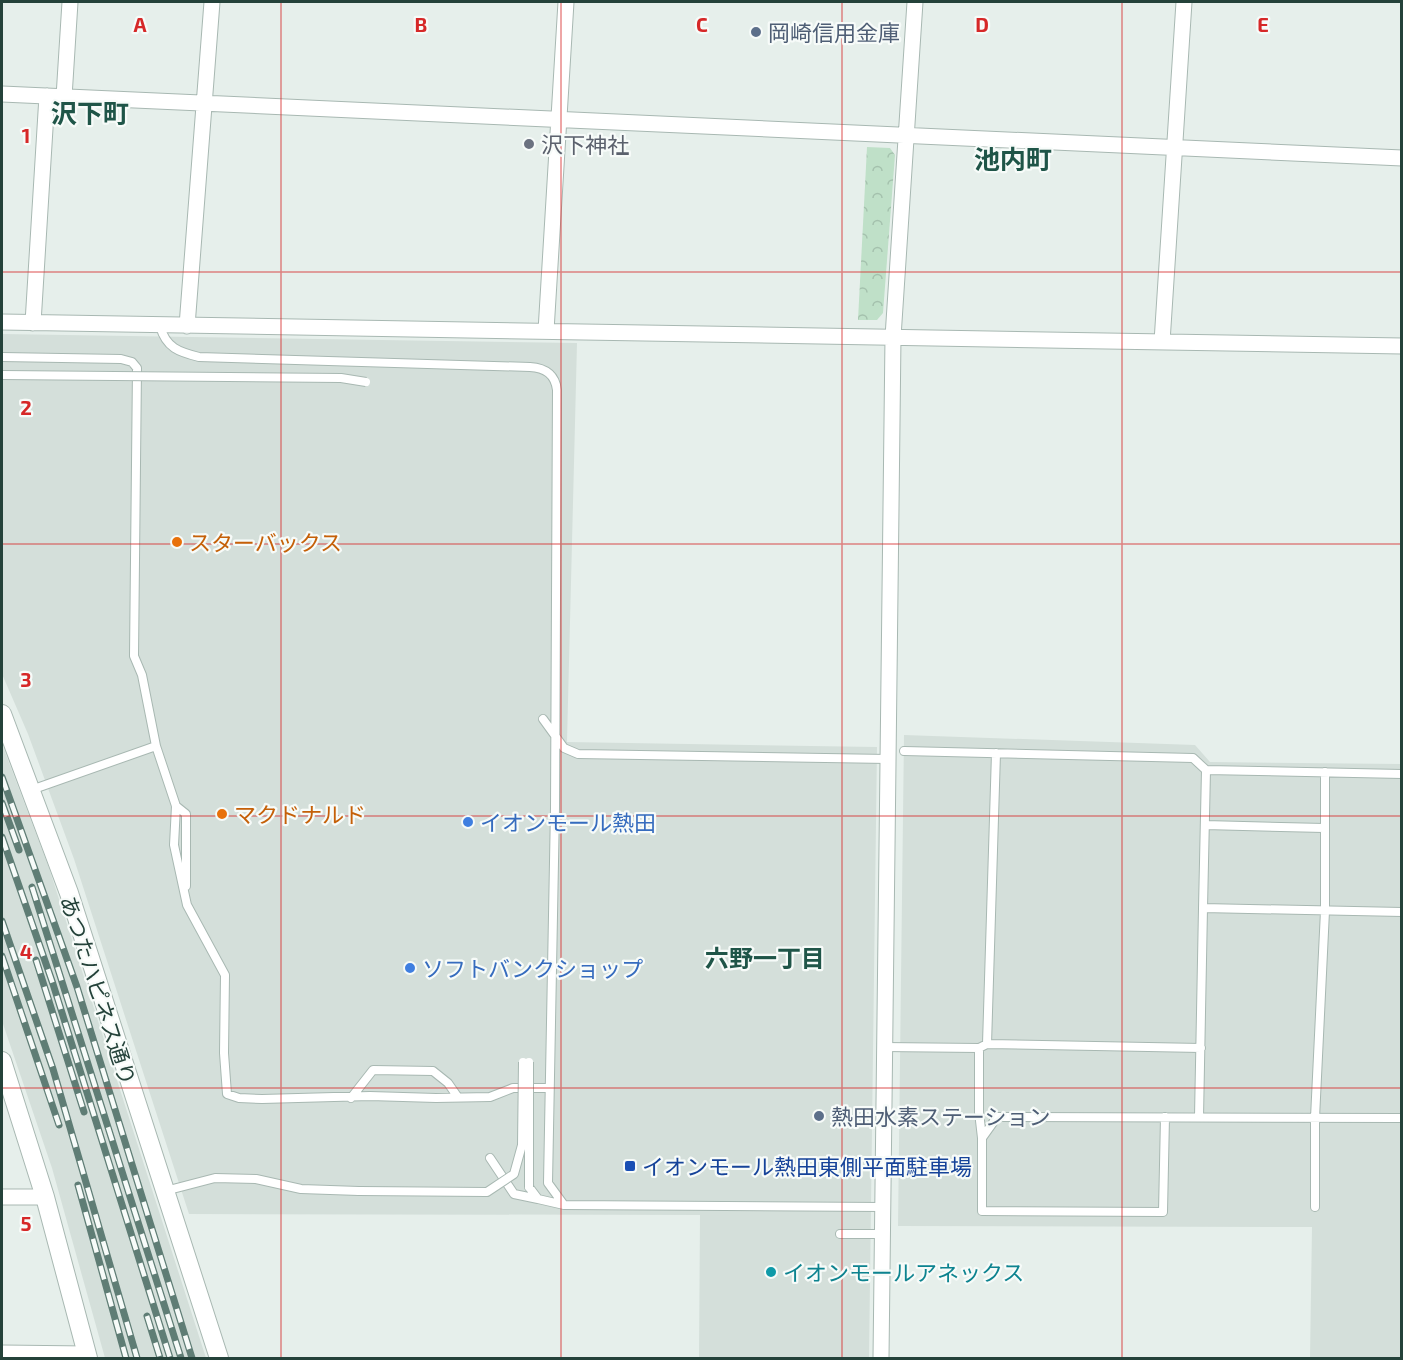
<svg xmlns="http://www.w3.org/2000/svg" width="1403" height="1360" font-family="'Exo 2','Noto Sans JP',sans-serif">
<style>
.built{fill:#d4dfda}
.park{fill:url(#park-crowns)}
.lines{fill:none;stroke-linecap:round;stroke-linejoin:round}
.service-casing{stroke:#a8b8b2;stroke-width:10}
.minor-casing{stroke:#a8b8b2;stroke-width:17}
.tertiary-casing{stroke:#a8b8b2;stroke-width:20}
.service{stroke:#fff;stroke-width:8}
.minor{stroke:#fff;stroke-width:15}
.tertiary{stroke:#fff;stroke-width:18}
.rail-casing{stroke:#5f7d75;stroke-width:7}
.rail{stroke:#f7fbf9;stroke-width:4.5;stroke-dasharray:14;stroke-linecap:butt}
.service-bridge-casing{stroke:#a8b8b2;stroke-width:10;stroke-linecap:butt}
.service-bridge{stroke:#fff;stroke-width:8}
.grid{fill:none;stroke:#d62828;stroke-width:1.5;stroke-opacity:0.55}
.service-dot{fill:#5c6f8a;stroke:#f7fbf9;stroke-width:2}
.worship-dot{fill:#6b7280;stroke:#f7fbf9;stroke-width:2}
.food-dot{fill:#e8710a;stroke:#f7fbf9;stroke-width:2}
.shop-dot{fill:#3f7fe0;stroke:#f7fbf9;stroke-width:2}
.transit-dot{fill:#1a4fb4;stroke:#f7fbf9;stroke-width:2}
.culture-dot{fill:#0f9aa8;stroke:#f7fbf9;stroke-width:2}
.labels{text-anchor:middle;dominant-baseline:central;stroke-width:4.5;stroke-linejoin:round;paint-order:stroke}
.service-label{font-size:22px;fill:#4e5e75;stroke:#f7fbf9;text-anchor:start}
.worship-label{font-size:22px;fill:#5b616d;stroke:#f7fbf9;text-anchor:start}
.food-label{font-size:22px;fill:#c56008;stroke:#f7fbf9;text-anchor:start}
.shop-label{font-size:22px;fill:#366cbe;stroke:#f7fbf9;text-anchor:start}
.street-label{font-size:22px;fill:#24423a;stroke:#f7fbf9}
.transit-label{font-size:22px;fill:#164399;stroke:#f7fbf9;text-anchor:start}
.culture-label{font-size:22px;fill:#0d838f;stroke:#f7fbf9;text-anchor:start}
.neighbourhood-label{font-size:24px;font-weight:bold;fill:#1f5548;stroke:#f7fbf9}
.quarter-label{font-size:26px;font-weight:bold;fill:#1f5548;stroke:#f7fbf9}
.grid-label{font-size:20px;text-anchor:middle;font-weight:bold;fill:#d62828;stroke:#f7fbf9;stroke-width:4.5;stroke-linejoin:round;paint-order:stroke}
</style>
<defs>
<pattern id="park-crowns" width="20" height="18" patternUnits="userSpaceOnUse" patternTransform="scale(1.5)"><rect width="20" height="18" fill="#bfe0c8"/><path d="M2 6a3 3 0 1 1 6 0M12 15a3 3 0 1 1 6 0" fill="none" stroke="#a4c1ad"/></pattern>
</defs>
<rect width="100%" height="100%" fill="#e6efeb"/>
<!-- built -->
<path class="built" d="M2,334l575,9 -10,399 310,5 -8,611h-170l1,-143 -511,-1 -115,-355 -46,-125 -26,-60z
M904,735l291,10 15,17 191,2v594h-91l2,-131 -414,-1z
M2,744l47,124 157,490h-101l-53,-190 -50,-147z"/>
<!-- park -->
<path class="park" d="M867,147l23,1 5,7 -12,158 -6,7h-19z"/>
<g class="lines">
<defs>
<path id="service" d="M160,326c6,22 19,26 39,31l331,10c15,1 25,7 27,23l-2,418 -7,375 16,22 319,2
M2,357l119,2 11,3 5,6 -3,288 8,19 14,71 20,60 -2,39 13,60 38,70 -1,78 3,41 12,4 23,1 108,-3 66,2 54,-1 23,-9h36
M543,719l21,29 14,6 310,5
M904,751l289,7 13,12 -3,138
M996,753l-9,291 214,4
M1206,770l196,4
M31,790l125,-44
M176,806l10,8v72
M1205,825l119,3
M883,1047l96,1 8,-4
M979,1048v64l3,26
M351,1098l22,-28 60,1 15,12 9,13
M1165,1117l-2,95 -181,-1v-73l15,-21 405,1
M1199,1117l4,-209 199,4
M490,1158l24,36 24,5
M529,1187l9,12 26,6
M165,1191l50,-13 41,1 45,10 58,2
M1315,1207v-89l10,-207v-139
M840,1234h42"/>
<path id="minor" d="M2,94l1400,64
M64,97l6,-95
M2,322l1400,24
M33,323l14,-227
M187,326l25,-324
M546,331l20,-329
M1162,342l22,-340
M2,1197h43
M2,1353l85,1
M881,1358l12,-1021 22,-335"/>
<path id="tertiary" d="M2,714l67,179 150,465
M2,1061l43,136 43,161"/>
</defs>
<!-- service casing -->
<use href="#service" class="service-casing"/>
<!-- minor casing -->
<use href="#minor" class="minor-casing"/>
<!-- tertiary casing -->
<use href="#tertiary" class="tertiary-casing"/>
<!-- service -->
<use href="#service" class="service"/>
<!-- minor -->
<use href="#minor" class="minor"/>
<!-- tertiary -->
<use href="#tertiary" class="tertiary"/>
<defs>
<path id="rail" d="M2,777l75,210 115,371
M2,803l17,47
M2,837l51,147 117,374
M32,887l149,471
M2,921l51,148 84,289
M2,956l57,169
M36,960l48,152
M78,1185l48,173
M147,1316l13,42"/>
</defs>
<!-- rail casing -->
<use href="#rail" class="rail-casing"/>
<!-- rail -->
<use href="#rail" class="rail"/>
<defs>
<path id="service-bridge" d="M2,375l339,3 25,4
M529,1187v-125
M359,1191l128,1 27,-18 8,-29 1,-83"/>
</defs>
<!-- service-bridge casing -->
<use href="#service-bridge" class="service-bridge-casing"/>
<!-- service-bridge -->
<use href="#service-bridge" class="service-bridge"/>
</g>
<!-- grid -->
<path class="grid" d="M281,2v1356M561,2v1356M842,2v1356M1122,2v1356M2,272h1400M2,544h1400M2,816h1400M2,1088h1400"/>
<!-- markers -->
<g class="service-dot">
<circle cx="756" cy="32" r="6"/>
<circle cx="819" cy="1116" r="6"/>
</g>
<circle class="worship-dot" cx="529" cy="144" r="6"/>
<g class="food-dot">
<circle cx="177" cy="542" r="6"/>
<circle cx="222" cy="814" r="6"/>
</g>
<g class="shop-dot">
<circle cx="468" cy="822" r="6"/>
<circle cx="410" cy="968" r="6"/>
</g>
<rect class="transit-dot" x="624" y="1160" width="12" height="12" rx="3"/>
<circle class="culture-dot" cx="771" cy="1272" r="6"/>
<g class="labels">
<!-- service labels -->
<g class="service-label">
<text x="768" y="32">岡崎信用金庫</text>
<text x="831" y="1116">熱田水素ステーション</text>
</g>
<!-- worship labels -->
<g class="worship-label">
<text x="541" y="144">沢下神社</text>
</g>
<!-- food labels -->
<g class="food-label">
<text x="189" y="542">スターバックス</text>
<text x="234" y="814">マクドナルド</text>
</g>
<!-- shop labels -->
<g class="shop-label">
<text x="480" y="822">イオンモール熱田</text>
<text x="422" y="968">ソフトバンクショップ</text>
</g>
<!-- street labels -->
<g class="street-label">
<text transform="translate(99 990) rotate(72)">あつたハピネス通り</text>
</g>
<!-- transit labels -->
<g class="transit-label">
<text x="642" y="1166">イオンモール熱田東側平面駐車場</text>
</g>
<!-- culture labels -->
<g class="culture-label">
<text x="783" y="1272">イオンモールアネックス</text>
</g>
<!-- neighbourhood labels -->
<g class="neighbourhood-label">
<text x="765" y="957">六野一丁目</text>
</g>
<!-- quarter labels -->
<g class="quarter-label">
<text x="90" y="112">沢下町</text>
<text x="1013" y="158">池内町</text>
</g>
</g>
<g class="grid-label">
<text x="140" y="32">A</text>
<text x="421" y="32">B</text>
<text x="702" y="32">C</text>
<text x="982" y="32">D</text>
<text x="1263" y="32">E</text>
<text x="26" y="143">1</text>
<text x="26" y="415">2</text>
<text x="26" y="687">3</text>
<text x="26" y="959">4</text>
<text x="26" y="1231">5</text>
</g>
<!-- border -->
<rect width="1403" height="1360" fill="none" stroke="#24423a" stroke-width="6"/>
</svg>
